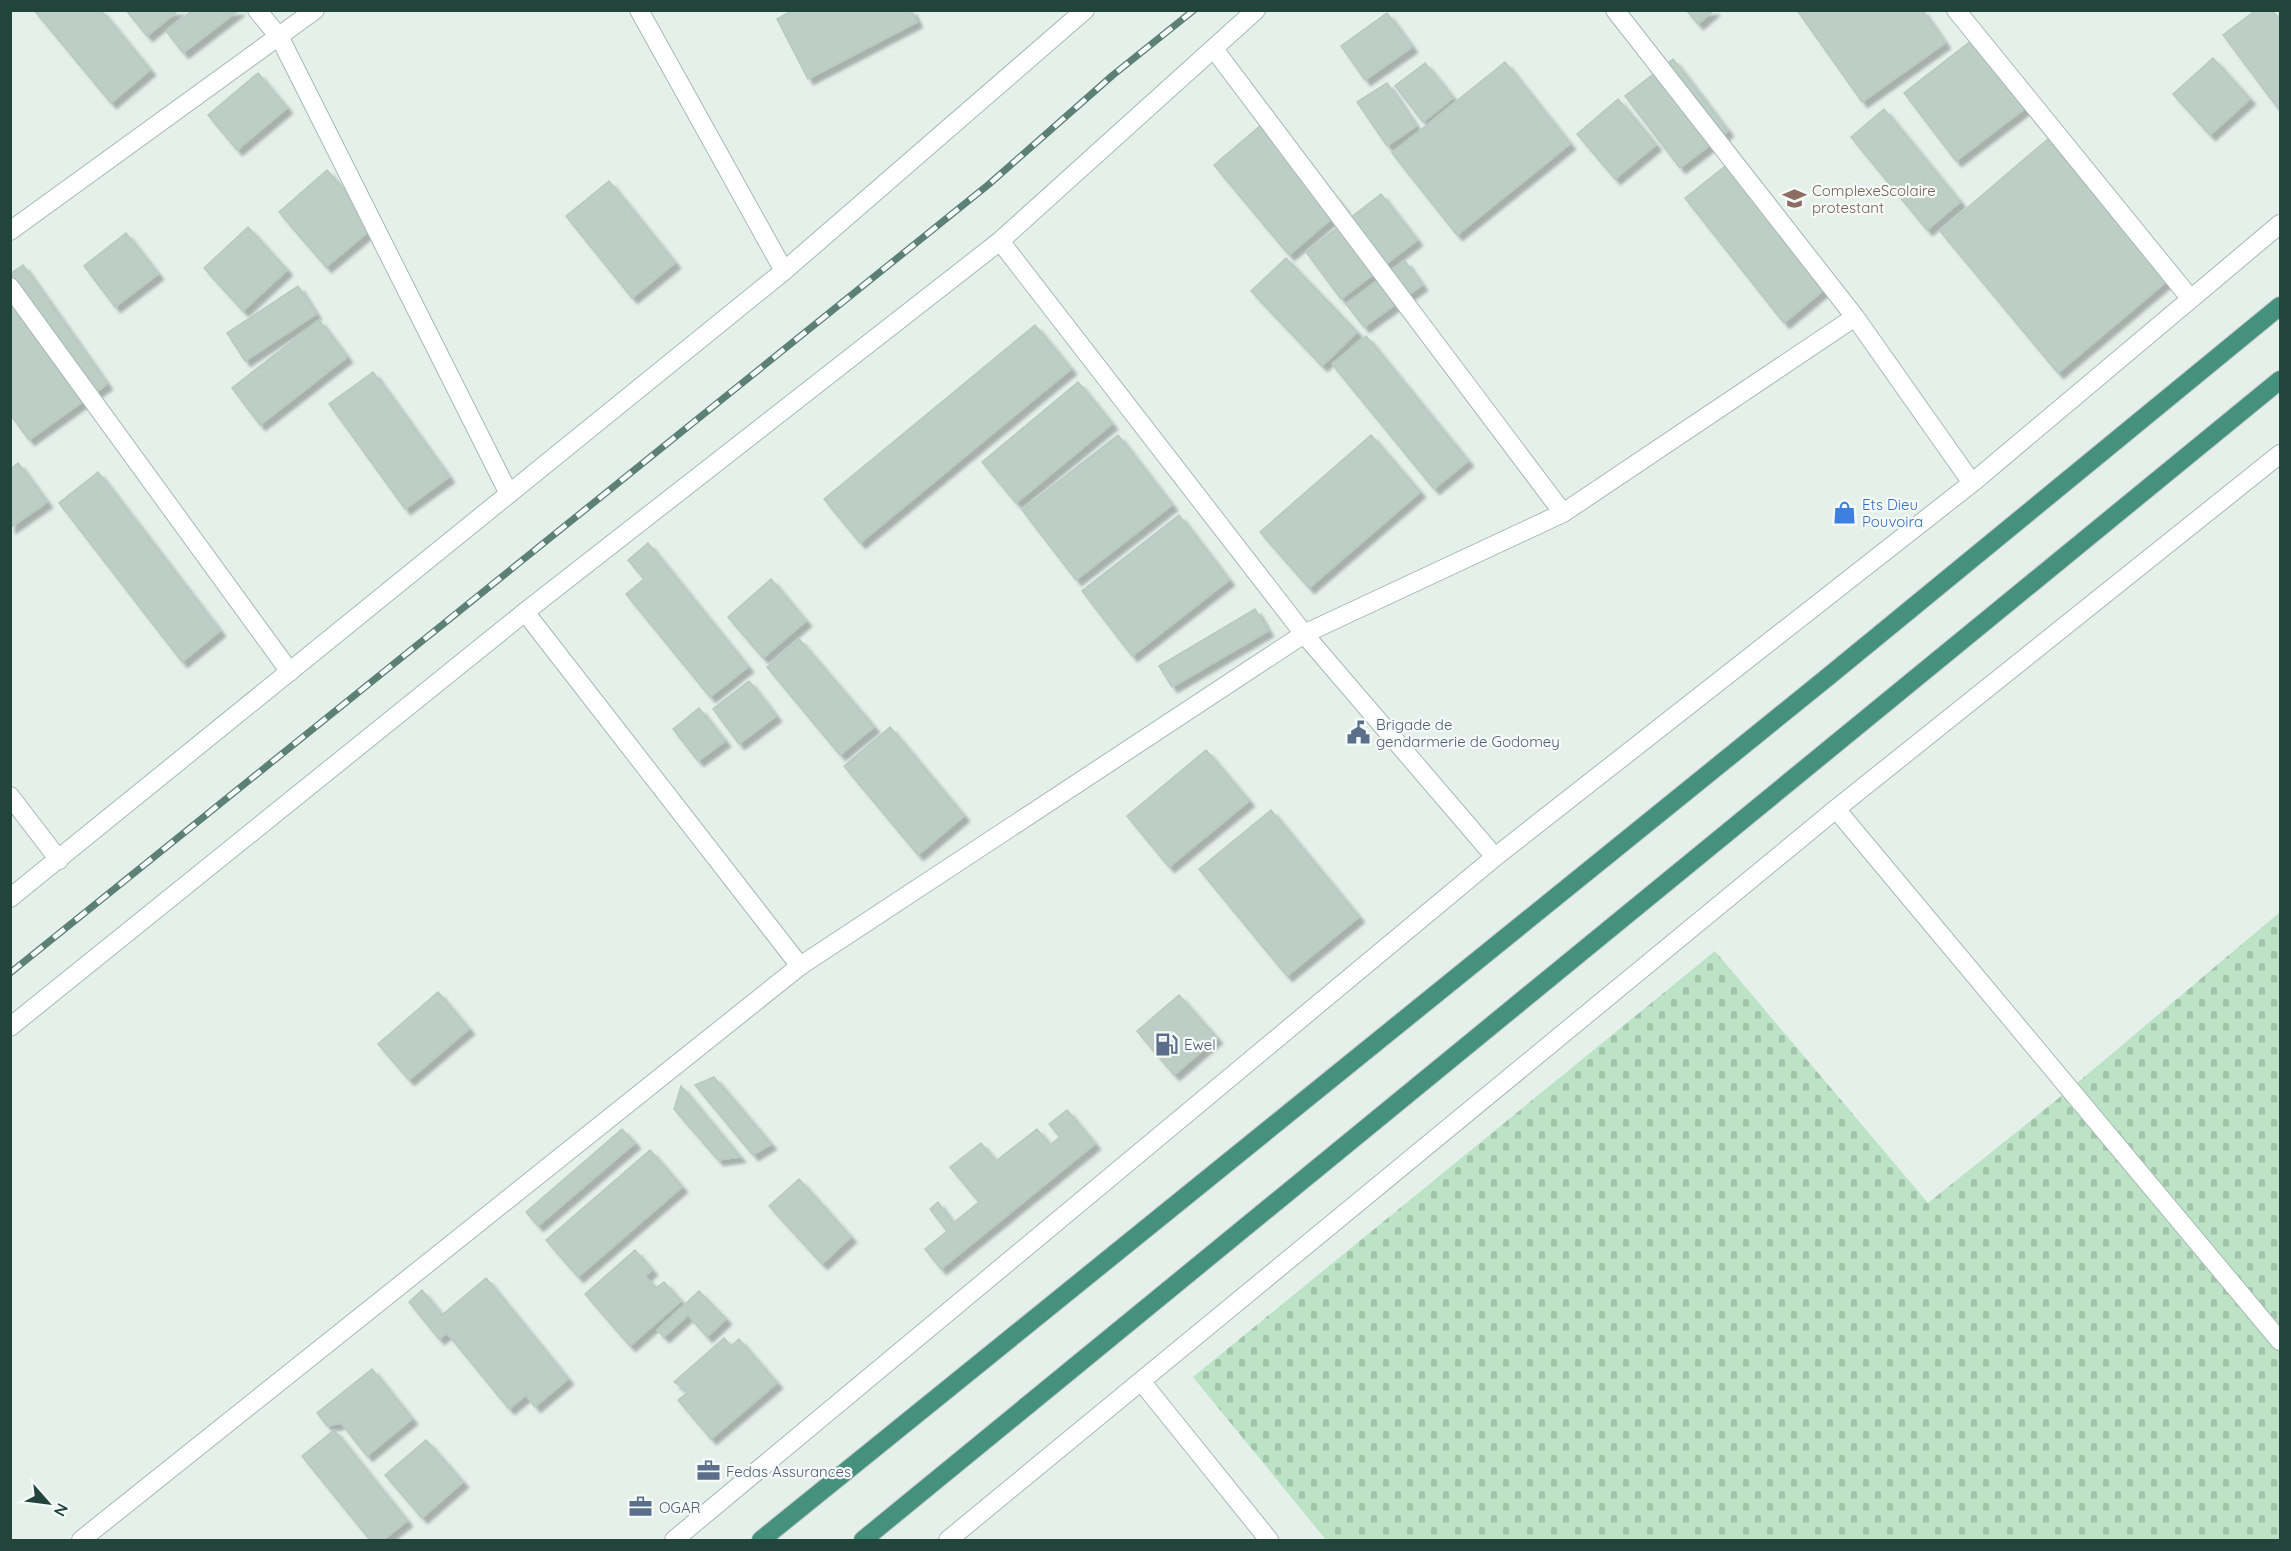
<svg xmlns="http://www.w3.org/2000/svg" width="2291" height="1551" font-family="Quicksand,sans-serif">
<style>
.cemetery{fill:url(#cemetery-stones)}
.building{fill:#bdcec7;stroke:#b6cac2;stroke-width:1.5;filter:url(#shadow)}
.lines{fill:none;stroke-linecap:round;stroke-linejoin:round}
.service-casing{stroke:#a6b9b3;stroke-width:20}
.minor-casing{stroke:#a6b9b3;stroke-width:20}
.secondary-casing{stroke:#a2bdb3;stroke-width:20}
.trunk-casing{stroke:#c1cbc8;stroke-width:20}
.service{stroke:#fff;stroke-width:18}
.minor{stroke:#fff;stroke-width:18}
.secondary{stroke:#fff;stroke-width:18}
.trunk{stroke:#46907e;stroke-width:18}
.rail-casing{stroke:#5c8076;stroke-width:7}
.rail{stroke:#f6fbf9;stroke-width:4.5;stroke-dasharray:14;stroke-linecap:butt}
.labels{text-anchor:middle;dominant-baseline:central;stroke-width:4.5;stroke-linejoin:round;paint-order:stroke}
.education-label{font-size:15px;fill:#785e54;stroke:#f6fbf9;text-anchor:start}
.shop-label{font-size:15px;fill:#366cbe;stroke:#f6fbf9;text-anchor:start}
.service-label{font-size:15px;fill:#4e5e75;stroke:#f6fbf9;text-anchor:start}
</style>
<defs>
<pattern id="cemetery-stones" width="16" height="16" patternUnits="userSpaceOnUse" patternTransform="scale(1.5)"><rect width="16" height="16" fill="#bce3c6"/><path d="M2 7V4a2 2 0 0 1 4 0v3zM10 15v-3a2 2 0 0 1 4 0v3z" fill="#a1c4ab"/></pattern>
<filter id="shadow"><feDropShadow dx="5.5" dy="5.5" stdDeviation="1.5" flood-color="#0004"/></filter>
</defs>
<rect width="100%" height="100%" fill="#e5f0eb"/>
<!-- cemetery -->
<path class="cemetery" d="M2280,912v628h-954l-133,-163 522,-426 213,252 142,-114z"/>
<!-- building -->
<path class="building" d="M34,10h67l49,60 -39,33z
M126,10h53l-32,26z
M193,10h46l-56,43 -17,-22z
M793,10h118l6,12 -109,57 -31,-60z
M1686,10h28l-16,14z
M1797,10h125l23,33 -83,59z
M2256,10h16l8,11v90l-57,-76z
M1387,13l25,34 -47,33 -24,-34z
M1972,40l52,69 -68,52 -52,-68z
M2213,58l37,41 -40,36 -37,-41z
M1673,59l55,72 -48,37 -55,-72z
M1505,62l65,82 -113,91 -65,-82z
M1425,63l28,35 -30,24 -28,-36z
M258,73l29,35 -50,42 -29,-35z
M1387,83l29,43 -29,20 -30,-44z
M1618,99l38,46 -41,34 -38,-45z
M1884,109l76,93 -33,28 -76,-93z
M1268,119l76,89 -55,47 -75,-90z
M2048,139l119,142 -109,92 -118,-142z
M1734,159l98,124 -48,40 -99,-125z
M327,170l48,56 -49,41 -47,-55z
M609,181l66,82 -43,35 -66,-82z
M1381,194l36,46 -76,59 -35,-47z
M248,227l39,43 -44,41 -39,-43z
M126,233l32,41 -43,33 -31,-41z
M1286,258l71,74 -35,34 -71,-75z
M1405,261l17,24 -58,42 -18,-23z
M23,265l84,119 -78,56 -19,-26v-140z
M298,286l18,28 -71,47 -18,-28z
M319,320l28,37 -87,68 -28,-37z
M1035,325l36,44 -211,174 -36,-44z
M1366,336l102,125 -34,28 -102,-125z
M373,372l76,105 -44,32 -76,-105z
M1078,382l34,42 -96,79 -34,-41z
M1118,435l54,70 -96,75 -54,-70z
M1371,435l49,57 -111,96 -49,-56z
M18,463l29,39 -37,26v-59z
M98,472l122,159 -38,31 -123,-159z
M1179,515l50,65 -97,76 -50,-65z
M648,543l100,124 -38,30 -84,-103 18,-15 -16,-19z
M771,579l35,42 -43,37 -35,-41z
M1255,609l13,22 -96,56 -13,-21z
M799,639l75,88 -34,28 -73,-88z
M749,681l27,35 -37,28 -26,-35z
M699,708l26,33 -27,20 -25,-32z
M890,727l74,89 -46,39 -74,-89z
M1206,750l43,51 -80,66 -42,-51z
M1271,810l88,107 -72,59 -88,-107z
M438,992l31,37 -60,51 -31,-36z
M1179,995l38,43 -43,37 -37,-44z
M714,1077l57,67 -18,11 -58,-70z
M681,1086l59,71 -22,3 -44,-51z
M1067,1110l28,34 -154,125 -16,-20 22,-18 -17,-22 8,-7 15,21 26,-21 -29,-35 31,-24 15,18 41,-32 13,16 10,-8 -11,-13z
M622,1129l13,14 -97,83 -12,-14z
M650,1150l32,37 -104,90 -32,-37z
M799,1179l52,58 -29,27 -53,-58z
M635,1250l17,20 -7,6 11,12 8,-6 17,19 -51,45 -45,-52z
M486,1278l82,101 -33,28 -9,-12 -17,14 -62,-76 -8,6 -30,-37 13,-12 20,25z
M699,1291l27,28 -19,18 -19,-22 -24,22 -7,-7z
M724,1338l7,8 8,-7 38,44 -66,56 -33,-39 10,-8 -14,-10z
M372,1369l40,50 -45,37 -26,-33 -14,3 -10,-13z
M334,1430l73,91 -24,19h-13l-68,-84z
M426,1440l37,42 -41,36 -37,-43z"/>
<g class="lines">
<defs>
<path id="service" d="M1836,809l444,532"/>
<path id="minor" d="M257,10l23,28 229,456
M639,10l145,261
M1615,10l240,307 117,166
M1956,10l234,288
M1214,49l349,464
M10,231l305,-221
M1000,241l304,393 191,223
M10,287l280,385
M525,612l275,354
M10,796l49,64
M1141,1381l128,159
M81,1540l719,-574 504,-332 259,-121 292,-196
M674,1540l821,-683 477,-374 308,-259
M948,1540l888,-731 444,-355"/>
<path id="secondary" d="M10,898l774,-627 301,-261
M10,1027l515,-415 475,-371 256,-231"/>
<path id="trunk" d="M761,1540l1068,-864 451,-370
M863,1540l1417,-1160"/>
</defs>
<!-- service casing -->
<use href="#service" class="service-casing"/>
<!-- minor casing -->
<use href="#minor" class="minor-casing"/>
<!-- secondary casing -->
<use href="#secondary" class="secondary-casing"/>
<!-- trunk casing -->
<use href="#trunk" class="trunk-casing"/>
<!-- service -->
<use href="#service" class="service"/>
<!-- minor -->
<use href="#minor" class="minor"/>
<!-- secondary -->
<use href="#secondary" class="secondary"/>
<!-- trunk -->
<use href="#trunk" class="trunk"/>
<defs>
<path id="rail" d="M10,973l978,-788 125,-110 81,-65"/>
</defs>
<!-- rail casing -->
<use href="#rail" class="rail-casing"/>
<!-- rail -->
<use href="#rail" class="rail"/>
</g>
<!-- icons -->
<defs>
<symbol id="school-bare" viewBox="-9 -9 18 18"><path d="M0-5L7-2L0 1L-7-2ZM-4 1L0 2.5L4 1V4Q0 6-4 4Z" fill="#8d6e63" stroke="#f6fbf9" stroke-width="2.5" paint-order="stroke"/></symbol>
<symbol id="shop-bare" viewBox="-9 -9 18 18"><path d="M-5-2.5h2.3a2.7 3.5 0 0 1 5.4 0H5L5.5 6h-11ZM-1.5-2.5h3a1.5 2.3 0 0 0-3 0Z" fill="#3f7fe0" stroke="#f6fbf9" stroke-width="2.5" paint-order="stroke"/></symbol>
<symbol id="civic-bare" viewBox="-9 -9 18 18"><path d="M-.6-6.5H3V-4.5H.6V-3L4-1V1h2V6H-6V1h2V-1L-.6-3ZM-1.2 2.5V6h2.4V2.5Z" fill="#5c6f8a" stroke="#f6fbf9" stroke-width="2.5" paint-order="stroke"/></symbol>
<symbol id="fuel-bare" viewBox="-9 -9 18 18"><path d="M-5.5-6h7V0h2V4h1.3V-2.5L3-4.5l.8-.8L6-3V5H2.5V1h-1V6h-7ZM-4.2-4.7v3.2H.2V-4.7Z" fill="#5c6f8a" stroke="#f6fbf9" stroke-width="2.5" paint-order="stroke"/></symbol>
<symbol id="office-bare" viewBox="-9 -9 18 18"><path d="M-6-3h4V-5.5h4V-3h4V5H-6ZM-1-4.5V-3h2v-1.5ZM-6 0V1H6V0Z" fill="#5c6f8a" stroke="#f6fbf9" stroke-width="2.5" paint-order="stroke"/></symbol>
</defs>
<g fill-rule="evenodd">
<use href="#school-bare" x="1778" y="182" width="33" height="33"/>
<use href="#shop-bare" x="1828" y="496" width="33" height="33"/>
<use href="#civic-bare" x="1342" y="716" width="33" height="33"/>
<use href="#fuel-bare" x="1150" y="1028" width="33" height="33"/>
<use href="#office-bare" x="692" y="1454" width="33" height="33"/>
<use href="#office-bare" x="624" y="1490" width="33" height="33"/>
</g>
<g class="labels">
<!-- education labels -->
<g class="education-label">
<text x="1812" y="190">ComplexeScolaire<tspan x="1812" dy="17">protestant</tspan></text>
</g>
<!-- shop labels -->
<g class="shop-label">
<text x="1862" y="504">Ets Dieu<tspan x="1862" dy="17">Pouvoira</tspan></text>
</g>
<!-- service labels -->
<g class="service-label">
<text x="1376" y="724">Brigade de<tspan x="1376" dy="17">gendarmerie de Godomey</tspan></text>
<text x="1184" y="1044">Ewel</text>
<text x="726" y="1471">Fedas Assurances</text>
<text x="659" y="1507">OGAR</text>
</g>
</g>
<!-- border -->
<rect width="2291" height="1551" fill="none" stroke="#21453b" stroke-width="24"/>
<!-- north arrow -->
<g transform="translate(48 1503) rotate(118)" stroke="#f6fbf9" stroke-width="4.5" paint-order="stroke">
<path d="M0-4.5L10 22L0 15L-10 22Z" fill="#21453b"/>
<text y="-9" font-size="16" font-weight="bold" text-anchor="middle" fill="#21453b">N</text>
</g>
</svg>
